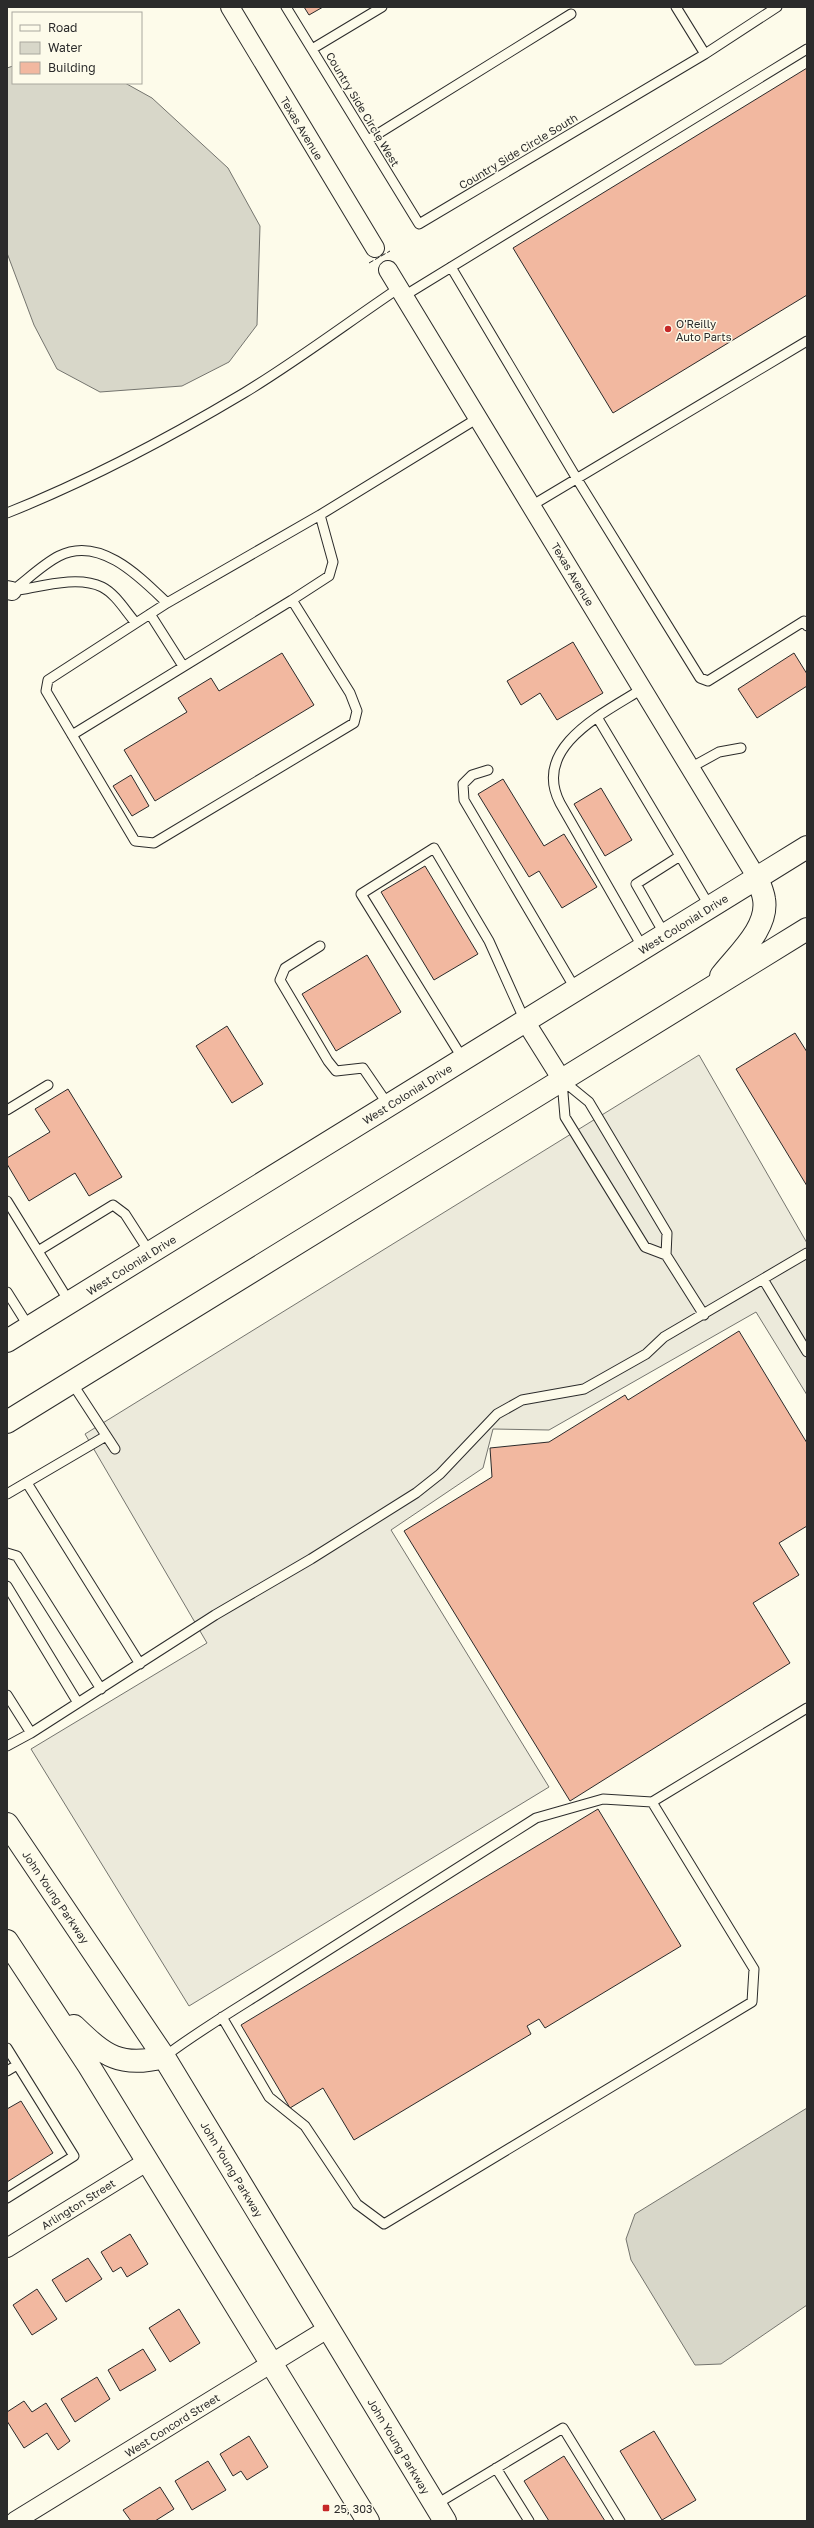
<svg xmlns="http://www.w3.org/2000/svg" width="814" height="2528" font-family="'Golos Text',sans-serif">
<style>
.parking{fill:#eceadb;stroke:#74746e}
.water{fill:#d8d7c9;stroke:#74746e}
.building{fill:#f2b8a0;stroke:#2b2b2b}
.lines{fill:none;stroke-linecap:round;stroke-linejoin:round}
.service-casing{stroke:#2b2b2b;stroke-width:11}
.minor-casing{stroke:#2b2b2b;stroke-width:20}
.primary-casing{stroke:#2b2b2b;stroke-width:24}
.trunk-casing{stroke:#2b2b2b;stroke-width:24}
.service{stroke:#fdfbea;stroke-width:9}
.minor{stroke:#fdfbea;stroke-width:18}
.primary{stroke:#fdfbea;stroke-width:22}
.trunk{stroke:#fdfbea;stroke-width:22}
.fence{stroke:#2b2b2b;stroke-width:1;stroke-dasharray:5 2;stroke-linecap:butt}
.poi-dot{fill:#c62828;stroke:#fdfbea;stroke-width:1.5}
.labels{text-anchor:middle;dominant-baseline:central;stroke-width:3;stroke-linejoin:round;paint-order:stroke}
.street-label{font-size:11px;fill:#2b2b2b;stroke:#fdfbea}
.poi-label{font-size:11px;fill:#2b2b2b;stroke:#fdfbea;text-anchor:start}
</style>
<rect width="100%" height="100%" fill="#fdfbea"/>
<!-- parking -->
<path class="parking" d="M699,1055l108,188v152l-51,-83 -207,118 -56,-1 -10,39 -92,62 158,257 -360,219 -158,-257 176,-106 -122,-209z"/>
<!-- water -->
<path class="water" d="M13,66v17h112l27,15 76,70 32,58 -3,99 -28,37 -47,24 -82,6 -43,-23 -23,-44 -27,-72v-185z
M807,2108v197l-86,59 -26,1 -64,-105 -5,-21 9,-25z"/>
<!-- building -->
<path class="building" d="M304,7h19l-14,8z
M807,68v227l-194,118 -100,-165z
M573,642l30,51 -46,27 -17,-27 -19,12 -14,-24z
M282,653l32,52 -159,96 -31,-51 63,-38 -9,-14 33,-20 8,13z
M794,653l13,21v12l-50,32 -19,-29z
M131,775l18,31 -17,10 -19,-30z
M503,779l41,67 20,-12 33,53 -35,21 -23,-37 -10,6 -51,-83z
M601,788l31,52 -27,16 -31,-52z
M425,866l53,88 -44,26 -53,-88z
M367,955l34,57 -65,39 -34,-57z
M227,1026l36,58 -31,19 -36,-57z
M795,1033l12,19v134l-71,-117z
M68,1089l54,88 -33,19 -14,-23 -46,28 -22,-37v-6l43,-26 -15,-23z
M739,1331l68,112v83l-28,17 20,32 -46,28 37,60 -220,138 -166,-270 88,-54 -2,-29 59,-6 76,-47 3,5z
M598,1809l83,137 -136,82 -6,-9 -12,7 4,8 -177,106 -31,-52 -33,20 -49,-83z
M21,2101l32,52 -46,29v-73z
M130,2234l18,30 -21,13 -6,-10 -8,5 -12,-20z
M88,2258l14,21 -36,23 -14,-22z
M37,2289l20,30 -25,16 -19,-30z
M179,2309l21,34 -30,19 -21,-34z
M143,2349l13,21 -36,21 -12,-21z
M97,2377l13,22 -35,23 -14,-23z
M24,2401l8,11 14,-9 24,38 -12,9 -11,-17 -23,15 -17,-27v-9z
M654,2431l42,69 -34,20 -42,-69z
M249,2436l19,31 -21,13 -6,-9 -8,5 -13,-22z
M564,2456l41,65h-56l-25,-40z
M208,2461l18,29 -34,20 -17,-29z
M160,2487l14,22 -19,12h-24l-8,-11z"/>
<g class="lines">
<defs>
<path id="service" d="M286,7l133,217 286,-170 72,-47
M676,7l29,47
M312,49l70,-42
M368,140l203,-126
M451,267l126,212 123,199 8,3 96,-60 3,5
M404,296l403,-247
M531,506l276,-165
M7,513c83,-33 160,-74 237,-120 53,-32 103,-70 155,-105
M320,515l13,47 -4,14 -37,24 58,93 7,18 -3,12 -200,120 -19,-2 -89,-150 2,-11 119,-77 153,-88 158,-97
M12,591c15,-11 31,-27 47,-35 41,-21 82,22 108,47
M14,591c26,-4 63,-16 88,-4 14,7 24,25 34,36
M150,614l33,52
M642,689c-38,24 -111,58 -82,114l83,145
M597,717l83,139
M72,735l220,-135
M690,768l29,-16 22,-4
M488,770l-16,5 -9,9 1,16 112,190
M665,935l-29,-51 44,-28 30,51
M320,946l-35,22 -5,12 48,81 8,10 27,-3 26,38
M463,1059l-102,-165 73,-46 55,93 36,80
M562,1080l27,22 78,131 -1,22 38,60
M562,1081l3,36 80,130 21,8
M7,1110l41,-25
M7,1201l63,102
M38,1251l75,-46 12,9 25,39
M763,1279l44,73
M7,1292l22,35
M72,1383l43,66
M27,1483l113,181
M7,1494l99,-58
M7,1553l10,3 84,133
M7,1586l71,117
M7,1695l24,38
M7,1746l24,-13 184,-118 96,-56 105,-66 24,-19 57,-60 25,-14 62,-11 62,-35 18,-17 143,-84
M652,1802l155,-94
M7,2048l67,108 -67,42
M164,2057c29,-22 60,-41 92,-61l280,-178 67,-19 49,3 102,167 -2,33 -368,222 -27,-20 -52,-78 -36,-29 -47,-80
M7,2071l10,-6
M496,2468l33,53
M435,2505l128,-77 57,93"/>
<path id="minor" d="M230,7l145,241
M388,270l369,608
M7,590l5,1
M525,1021l37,59
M7,2248l141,-87
M15,2521l314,-193"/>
<path id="primary" d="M7,1824l157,233 281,464
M7,1941l82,125 279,455
M74,2026c31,30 46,42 90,31"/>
<path id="trunk" d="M721,976c16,-21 48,-48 43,-77 -1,-7 -4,-14 -7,-21
M7,1341l800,-494
M7,1422l800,-493"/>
</defs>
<!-- service casing -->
<use href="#service" class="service-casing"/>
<!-- minor casing -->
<use href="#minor" class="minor-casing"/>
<!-- primary casing -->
<use href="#primary" class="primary-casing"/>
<!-- trunk casing -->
<use href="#trunk" class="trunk-casing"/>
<!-- service -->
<use href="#service" class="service"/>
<!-- minor -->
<use href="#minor" class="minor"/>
<!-- primary -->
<use href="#primary" class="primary"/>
<!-- trunk -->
<use href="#trunk" class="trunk"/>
<!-- fence -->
<path class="fence" d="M369,263l21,-12"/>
</g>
<!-- markers -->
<g class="poi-dot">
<circle cx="668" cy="329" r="4"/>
<rect x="322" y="2504" width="8" height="8" rx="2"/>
</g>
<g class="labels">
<!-- street labels -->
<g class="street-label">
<text transform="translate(363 109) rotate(59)">Country Side Circle West</text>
<text transform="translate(302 128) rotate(59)">Texas Avenue</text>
<text transform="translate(518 151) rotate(-31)">Country Side Circle South</text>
<text transform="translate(573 574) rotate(59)">Texas Avenue</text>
<text transform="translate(683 924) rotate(-32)">West Colonial Drive</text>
<text transform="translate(407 1094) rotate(-32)">West Colonial Drive</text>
<text transform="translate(131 1265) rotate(-32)">West Colonial Drive</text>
<text transform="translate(56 1897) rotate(56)">John Young Parkway</text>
<text transform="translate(232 2169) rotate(59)">John Young Parkway</text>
<text transform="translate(78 2204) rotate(-32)">Arlington Street</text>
<text transform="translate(172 2425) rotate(-32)">West Concord Street</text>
<text transform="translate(399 2446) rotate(59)">John Young Parkway</text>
</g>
<!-- poi labels -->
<g class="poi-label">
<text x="676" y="323">O'Reilly<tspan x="676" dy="13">Auto Parts</tspan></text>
<text x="334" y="2508">25, 303</text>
</g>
</g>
<!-- border -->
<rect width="814" height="2528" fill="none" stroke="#2b2b2b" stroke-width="16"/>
<!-- legend -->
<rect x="12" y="12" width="130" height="72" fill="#fdfbea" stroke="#a9a89e"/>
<rect x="20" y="25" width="20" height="6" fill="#fdfbea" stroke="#a9a89e"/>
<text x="48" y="32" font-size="12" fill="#2b2b2b">Road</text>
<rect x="20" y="42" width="20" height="12" fill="#d8d7c9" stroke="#a9a89e"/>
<text x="48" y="52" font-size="12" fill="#2b2b2b">Water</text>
<rect x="20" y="62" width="20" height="12" fill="#f2b8a0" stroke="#a9a89e"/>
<text x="48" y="72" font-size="12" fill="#2b2b2b">Building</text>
</svg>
